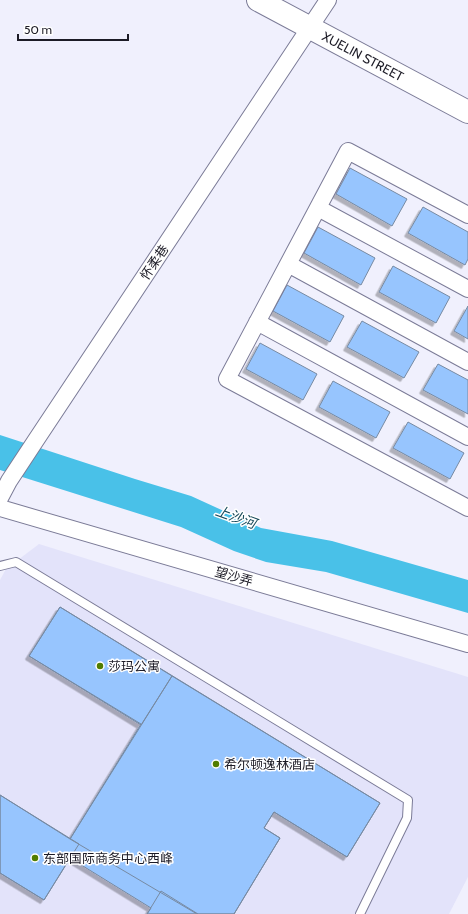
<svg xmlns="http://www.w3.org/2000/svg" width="468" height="914" font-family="Cabin,'Noto Sans SC',sans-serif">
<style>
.built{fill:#e3e3fa}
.water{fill:#49c1e8}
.building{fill:#97c5fe;stroke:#778aa2;filter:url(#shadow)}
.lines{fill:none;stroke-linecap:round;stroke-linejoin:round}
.lane-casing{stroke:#7b7b97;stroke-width:10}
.street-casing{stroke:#7b7b97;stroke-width:18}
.secondary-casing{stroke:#7b7b97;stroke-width:24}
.lane{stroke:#fff;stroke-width:8}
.street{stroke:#fff;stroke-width:16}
.secondary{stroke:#fff;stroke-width:22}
.poi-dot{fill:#517d00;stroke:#fff;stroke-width:1.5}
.labels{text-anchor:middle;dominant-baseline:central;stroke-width:3;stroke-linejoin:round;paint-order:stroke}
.street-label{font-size:13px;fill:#1c1b26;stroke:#fff}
.poi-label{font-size:13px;fill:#1c1b26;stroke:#fff;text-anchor:start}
.water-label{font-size:14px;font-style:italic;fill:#184a5a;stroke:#fff}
</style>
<defs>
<filter id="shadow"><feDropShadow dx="-3.5" dy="3.5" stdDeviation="0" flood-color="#0004"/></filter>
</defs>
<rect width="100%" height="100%" fill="#f0f0fd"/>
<!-- built -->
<path class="built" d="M39,544l429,133v200l-19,37h-449v-334l6,-11z"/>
<!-- water -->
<path class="water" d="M0,435l135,44 56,17 70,32 71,13 136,39v33l-142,-41 -60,-10 -32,-11 -53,-24 -181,-57z"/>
<!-- building -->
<path class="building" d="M350,168l57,31 -15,27 -56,-32z
M423,207l45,25v27l-3,6 -57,-32z
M318,227l57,31 -14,27 -57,-32z
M393,266l57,31 -14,26 -57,-31z
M287,285l57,31 -14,26 -57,-31z
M468,306v33l-14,-8z
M362,321l57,31 -15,26 -57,-31z
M260,343l57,31 -14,26 -57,-31z
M438,364l30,16v34l-45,-24z
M333,381l57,31 -14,26 -57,-31z
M408,422l56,31 -14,26 -57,-31z
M60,607l320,196 -33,54 -73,-45 -10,16 16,10 -46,76h-87l4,-6 -81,-50 -26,42 -44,-27v-78l70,44 71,-115 -112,-68z
M60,607l112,69 -31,49 -112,-69z
M172,676l208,127 -33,54 -73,-45 -10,16 16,10 -46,76h-37l-127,-75z
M0,795l79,49 -35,56 -44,-27z
M161,891l37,23h-51z"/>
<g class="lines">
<defs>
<path id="lane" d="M0,566l16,-4 392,238 -1,18 -47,96"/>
<path id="street" d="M318,208l150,81
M468,215l-120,-64 -121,228 241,129
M288,264l180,98
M257,322l211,115
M0,498l9,-17 27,-41 292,-440
M0,508l468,136"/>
<path id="secondary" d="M258,0l210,112"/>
</defs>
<!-- lane casing -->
<use href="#lane" class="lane-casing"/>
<!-- street casing -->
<use href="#street" class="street-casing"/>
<!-- secondary casing -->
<use href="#secondary" class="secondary-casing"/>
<!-- lane -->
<use href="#lane" class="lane"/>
<!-- street -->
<use href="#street" class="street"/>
<!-- secondary -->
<use href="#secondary" class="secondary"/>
</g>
<!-- markers -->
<g class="poi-dot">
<circle cx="100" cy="666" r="4"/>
<circle cx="216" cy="764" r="4"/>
<circle cx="35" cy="858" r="4"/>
</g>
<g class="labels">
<!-- street labels -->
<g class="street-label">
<text transform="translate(363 56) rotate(28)">XUELIN STREET</text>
<text transform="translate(154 262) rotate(-56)">怀柔巷</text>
<text transform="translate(234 576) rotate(16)">望沙弄</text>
</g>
<!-- poi labels -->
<g class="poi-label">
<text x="108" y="666">莎玛公寓</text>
<text x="224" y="764">希尔顿逸林酒店</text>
<text x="43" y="858">东部国际商务中心西峰</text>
</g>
<!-- water labels -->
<g class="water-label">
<text transform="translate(236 517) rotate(20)">上沙河</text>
</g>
</g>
<!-- scale -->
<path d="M18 34v6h110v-6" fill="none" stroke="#1c1b26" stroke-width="2"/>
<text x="24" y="34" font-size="12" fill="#1c1b26" stroke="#ffffff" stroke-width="3" paint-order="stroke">50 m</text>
</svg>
